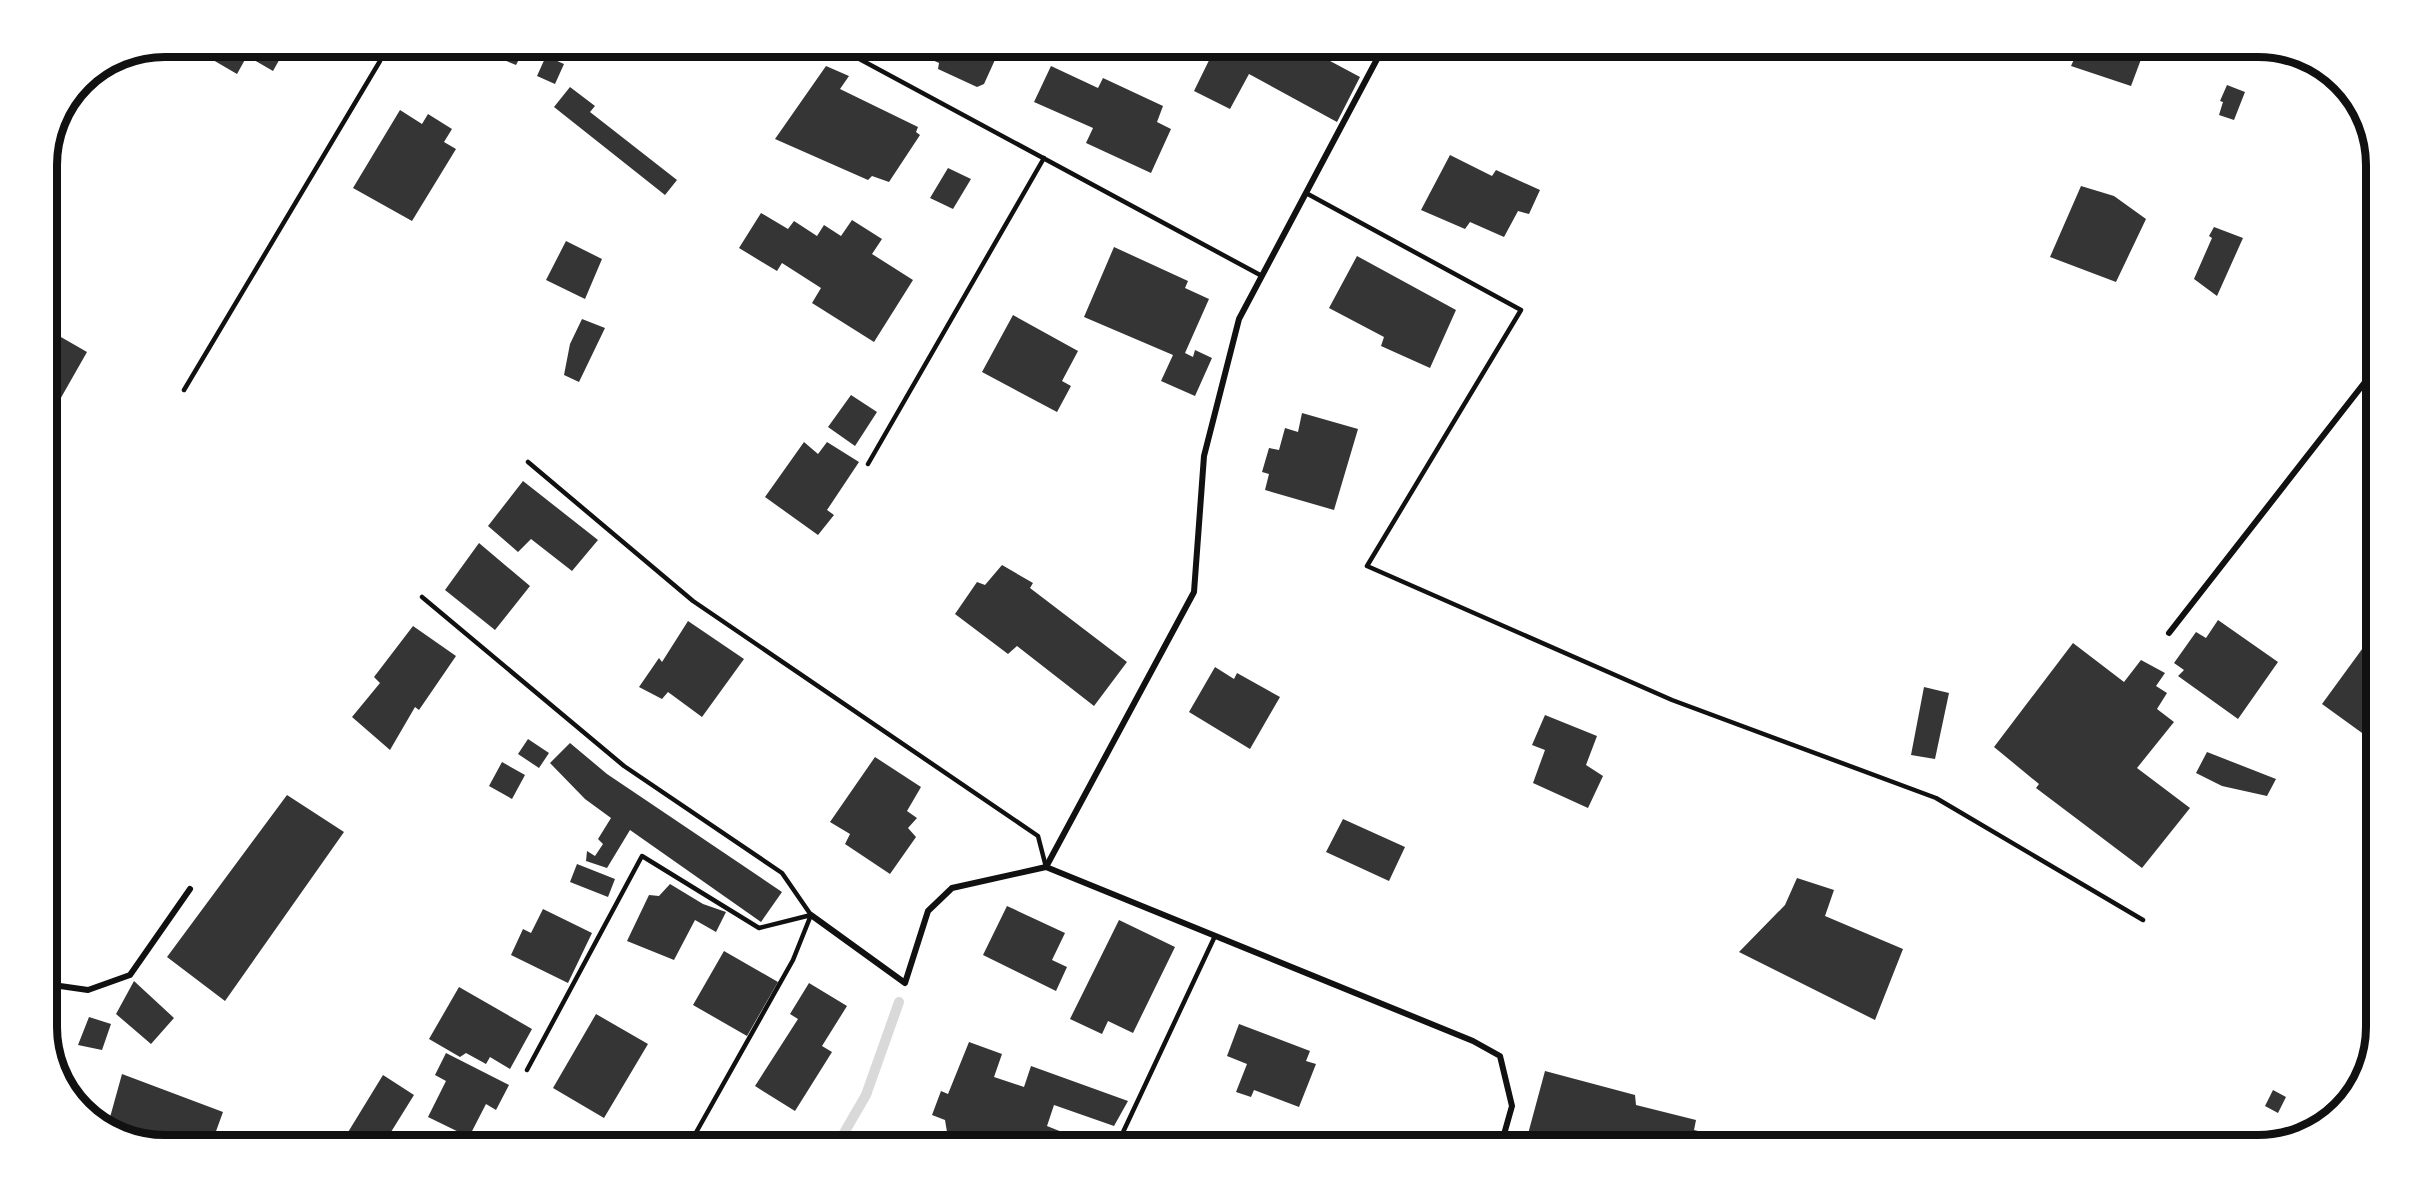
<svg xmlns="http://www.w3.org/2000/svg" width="2423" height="1192" font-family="Barlow,sans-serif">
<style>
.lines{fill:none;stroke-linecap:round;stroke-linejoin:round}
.stream{stroke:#d9d9d9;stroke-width:10}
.building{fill:#353535}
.service{stroke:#111;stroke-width:4.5}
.minor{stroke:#111;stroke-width:6}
.rim{fill:none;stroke:#111;stroke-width:8}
</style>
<rect width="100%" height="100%" fill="#fff"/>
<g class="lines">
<!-- stream -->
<path class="stream" d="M837,1145l29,-50 33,-93"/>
</g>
<!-- building -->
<path class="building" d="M189,46h98l-14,25 -26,-15 -10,18z
M470,46h56l-10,19z
M922,46h72l-1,3 6,2 -15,33 -7,3 -39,-18 1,-6 -20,-9z
M1216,46h86l58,31 -23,45 -88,-48 -19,35 -36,-18z
M2080,46h66l-15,40 -60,-20z
M546,56l18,8 -9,20 -18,-8z
M826,66l23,10 -9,13 78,38 -2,5 4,3 -31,47 -17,-6 -4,4 -93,-41z
M1051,66l47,22 5,-10 60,28 -6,16 14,7 -20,44 -65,-30 7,-15 -59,-26z
M2227,85l18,7 -11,28 -15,-5 4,-13 -3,-1z
M570,87l25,19 -5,6 87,68 -12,15 -111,-88z
M400,110l22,14 6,-10 24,15 -8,13 12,7 -44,72 -59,-33z
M1450,155l42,21 4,-6 44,20 -11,24 -11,-3 -14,26 -34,-15 -5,7 -44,-19z
M948,168l23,11 -18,30 -23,-11z
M2081,186l33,10 32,23 -30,63 -66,-25z
M761,213l27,16 6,-8 23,15 7,-11 17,11 11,-16 30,19 -10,15 41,26 -39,62 -62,-39 9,-15 -39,-25 -5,8 -38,-23z
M2214,227l29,11 -26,58 -23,-17 18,-41 -3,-2z
M566,241l36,18 -17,40 -39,-19z
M1114,247l74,34 -3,7 24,11 -24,54 8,4 2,-7 17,8 -17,38 -34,-15 12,-26 -89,-38z
M1357,256l99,54 -26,58 -49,-22 3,-9 -55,-29z
M1013,315l65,36 -16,30 9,5 -14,26 -75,-40z
M582,319l23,9 -26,54 -15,-7 6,-31z
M47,329l40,23 -33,58 -7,-4z
M851,395l26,17 -22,34 -27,-19z
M1302,413l56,16 -24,81 -69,-20 4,-16 -7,-2 7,-24 10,2 6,-22 13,4z
M804,442l14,12 9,-12 32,20 -32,48 7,5 -16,20 -53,-38z
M523,481l75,59 -26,31 -41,-32 -13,13 -30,-26z
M479,543l51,43 -35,44 -50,-40z
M1002,565l31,18 -3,5 97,74 -33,44 -77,-60 -9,8 -53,-40 22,-32 8,3z
M2218,620l60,42 -40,57 -60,-43 6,-6 -10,-7 22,-31 10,6z
M688,621l56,38 -42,58 -34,-25 -6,7 -23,-12 20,-29 3,4z
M413,626l43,30 -37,54 -4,-3 -25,43 -38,-33 28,-34 -6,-6z
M2376,630v99l-7,9 -47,-34z
M2073,643l51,39 17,-22 24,13 -9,13 11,7 -10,16 17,13 -37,46 53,40 -48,60 -106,-80 3,-4 -45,-37z
M1215,667l19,12 3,-6 43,24 -30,52 -61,-37z
M1924,687l25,6 -14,66 -24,-4z
M1545,715l52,21 -11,29 17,11 -15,32 -55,-25 12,-33 -13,-5z
M528,739l21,14 -10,15 -21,-14z
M570,743l37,31 175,118 -21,30 -131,-92 -23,38 -21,-7 1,-10 8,5 8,-12 -5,-5 13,-21 -26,-19 -35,-36z
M2207,752l69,27 -9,17 -45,-10 -26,-13z
M875,757l46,30 -14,24 10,7 -9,10 8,9 -26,37 -45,-30 5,-10 -20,-12z
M502,762l23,13 -13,24 -23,-13z
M287,795l57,37 -119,169 -58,-44z
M1343,819l62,28 -16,34 -63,-29z
M577,864l38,15 -7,18 -38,-15z
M1797,878l37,12 -9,26 78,33 -28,71 -136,-68 46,-47z
M670,884l33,20 23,8 -10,20 -21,-12 -21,40 -47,-19 22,-46 10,1z
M2376,901v21l-10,-8z
M1007,906l58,27 -13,27 15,7 -11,24 -73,-36z
M543,909l49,24 -24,50 -57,-28 12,-26 8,4z
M1119,920l56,27 -42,86 -25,-12 -6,13 -32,-15z
M724,951l54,31 -31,54 -54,-31z
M134,981l40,37 -23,26 -35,-30z
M809,983l38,23 -25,40 10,6 -37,59 -40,-25 43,-67 -8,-5z
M459,987l73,42 -22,40 -20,-12 -4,7 -20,-11 -6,4 -31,-18z
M596,1014l52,30 -44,74 -51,-30z
M89,1017l22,7 -9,26 -24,-5z
M1239,1024l71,27 -4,10 10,3 -17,43 -45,-17 -3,7 -15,-5 11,-28 -20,-8z
M969,1042l33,12 -8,23 30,10 7,-21 97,35 -14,25 -60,-21 -7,21 15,6 -5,13h-102l-7,-7 -3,-18 -13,-5 9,-24 7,3z
M446,1053l63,32 -13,25 -10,-6 -17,33 -41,-20 18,-36 -11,-6z
M1545,1071l90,24 1,10 60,15 -2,10 21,5 -3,10h-111l-10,-2 -1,2h-65z
M122,1074l101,38 -12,33 -46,1 -42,-10 4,-11 -18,-4z
M383,1075l31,20 -23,37 22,13h-65l-6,-3z
M2273,1090l13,7 -8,16 -13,-7z
M641,1138l11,7h-16z"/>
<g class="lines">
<!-- service -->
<path class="service" d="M839,48l423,228
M1306,193l215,117 -154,256 305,134 264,98 207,122
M184,390l196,-329 -11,-15
M528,462l165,139 345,235 8,31
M868,464l176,-306
M422,597l202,169 158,107 29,42
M527,1070l115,-214 117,72 52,-13
M689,1145l104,-185 18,-45
M1117,1145l98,-209"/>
<!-- minor -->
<path class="minor" d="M2169,633l207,-265
M1046,867l148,-275 10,-136 35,-137 145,-273
M1046,867l427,174 27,15 12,50 -11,39
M811,915l94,68 23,-72 24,-23 94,-21
M47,975l13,11 28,4 42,-15 60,-86
M2373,1044l-4,-2 5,-3"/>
</g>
<!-- crop -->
<path d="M0 0H2423V1192H0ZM165 57H2258A108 108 0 0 1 2366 165V1027A108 108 0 0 1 2258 1135H165A108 108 0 0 1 57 1027V165A108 108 0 0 1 165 57Z" fill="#fff" fill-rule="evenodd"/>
<path class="rim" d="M165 57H2258A108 108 0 0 1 2366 165V1027A108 108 0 0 1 2258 1135H165A108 108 0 0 1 57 1027V165A108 108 0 0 1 165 57Z"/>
</svg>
